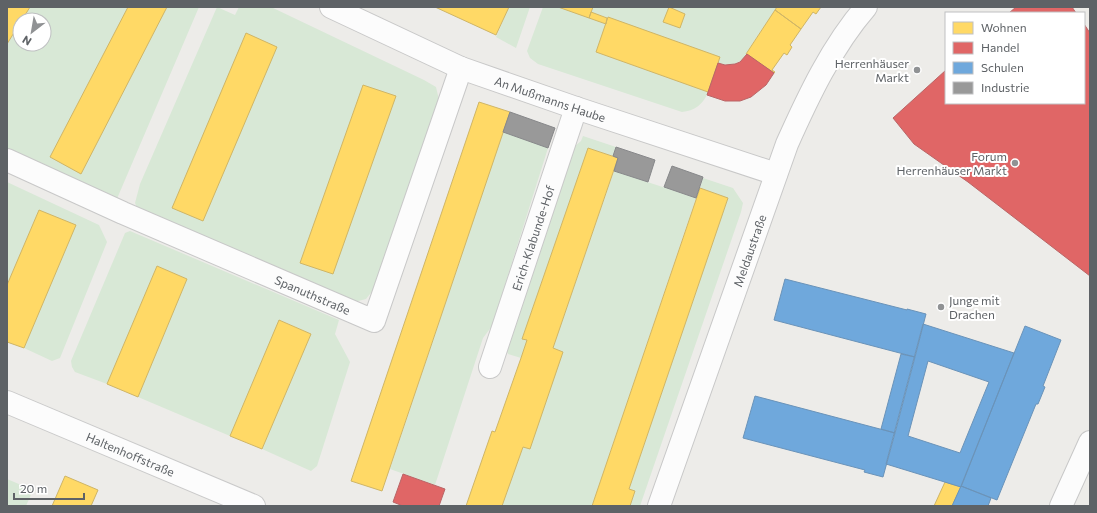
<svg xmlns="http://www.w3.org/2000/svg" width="1097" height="513" font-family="Commissioner,sans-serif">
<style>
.green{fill:#d8e8d6}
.homes{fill:#ffd966;stroke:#cfb566}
.shops{fill:#e06666;stroke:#b96566}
.schools{fill:#6fa8dc;stroke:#6a93b9;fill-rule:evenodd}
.industry{fill:#999;stroke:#87888a}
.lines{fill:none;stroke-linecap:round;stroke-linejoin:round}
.street-casing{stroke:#c8c8c8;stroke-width:24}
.secondary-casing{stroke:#cacaca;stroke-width:24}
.street{stroke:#fcfcfc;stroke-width:22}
.secondary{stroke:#fcfcfc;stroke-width:22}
.poi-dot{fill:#909294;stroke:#fff;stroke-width:1.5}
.labels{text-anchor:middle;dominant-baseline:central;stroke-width:4;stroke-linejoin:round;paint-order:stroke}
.poi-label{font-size:12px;fill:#5e6266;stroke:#fff;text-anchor:end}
.street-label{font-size:12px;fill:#5e6266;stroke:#fff}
</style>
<rect width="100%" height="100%" fill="#edece9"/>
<!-- green -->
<path class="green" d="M30,7h98l-78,150 31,16 86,-166h32l-83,194 -109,-52v-105l13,-21v21h24v-24h-22z
M217,7l18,8 4,-8h32l153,73 12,7 4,17 -66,185 -8,10 -12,3 -215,-90 -4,-9 5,-19z
M509,7h21l-14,41 -20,-11z
M543,7h15l48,17 -10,28 112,40c-4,12 -14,19 -26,20l-144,-48 -8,-6 -3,-7z
M593,7h184l-31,46 1,1c-7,10 -17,13 -29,9l2,-6 -129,-45z
M503,132l45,16 -56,178 -9,12 -48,147 -45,-16z
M583,136l33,11 -3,9 -25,-8 -66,191 5,1 -6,18 -13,-4 -4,-9 64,-199h7l6,-5z
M614,171l82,27 -104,308h-90l21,-59 40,-95 -10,-4z
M703,178l30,10 10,15 -2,9 -101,294h-10l5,-15 -6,-2 99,-291 -28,-10z
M7,182l92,43 8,17 -47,116 -8,3 -28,-13 51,-123 -36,-15 -32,75z
M130,231l209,89 -4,14 15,28 -33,104 -6,5 -49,-22 49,-115 -31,-14 -50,116 -92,-39 49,-118 -30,-13 -50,118 -32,-12 -3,-5 -1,-6 54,-128z
M7,479l26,11 -7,16h-19z"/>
<!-- homes -->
<path class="homes" d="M7,7h23l-8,13h-2v3l-13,21z
M128,7h39l-86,167 -31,-17z
M435,7h74l-13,28z
M558,7h35l-4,11z
M669,7l16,7 -5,14 -17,-6z
M777,7h44l-5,7 -3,-2 -12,17 -26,-19z
M775,10l26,19 -11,16 2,2 -5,8 -3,-2 -12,17 3,2 -1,1 -28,-19z
M591,12l16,6 -1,6 -17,-6z
M608,17l112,40 -12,35 -112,-40z
M246,33l31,14 -74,174 -31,-13z
M363,85l33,11 -63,178 -33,-11z
M479,102l31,10 -128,379 -31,-10z
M588,148l30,10 -65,190 10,4 -33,97 -7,-2 -21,59h-36l26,-75 3,1 26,-74 6,-18 -5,-1z
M700,188l28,10 -99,291 6,2 -5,15h-38z
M39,210l37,15 -52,123 -17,-6v-57z
M157,266l30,13 -49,118 -31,-13z
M279,320l32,14 -49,115 -32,-13z
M65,476l33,14 -7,16h-39z
M945,482l16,5 -9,19h-18z"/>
<!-- shops -->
<path class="shops" d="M1016,7h56l4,6h-67z
M1084,24l6,9v243l-122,-94 -54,-38 -21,-26 53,-48v33h138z
M747,54l27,19 -8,12 -15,12 -11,4h-15l-18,-6 11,-32 7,2 10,-1 5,-2z
M403,474l42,15 -6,17h-36l-10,-4z"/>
<!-- schools -->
<path class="schools" d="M785,279l122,31v-1l19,5 -11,43 -141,-37z
M923,324l91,29 -53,134 -75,-23zM928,361l61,21 -29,71 -52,-17z
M1025,326l36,14 -18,46 2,1 -7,17h-2l-39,96 -36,-14z
M901,354l14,3 -20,76 -14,-4z
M755,396l140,37 -12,44 -19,-5 1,-2 -122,-32z
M961,486l30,12 -3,8h-36z"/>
<!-- industry -->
<path class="industry" d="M510,112l45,16 -7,20 -45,-16z
M616,147l39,13 -7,22 -34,-11 4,-13 -5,-2z
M672,166l31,11 -7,21 -32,-11z"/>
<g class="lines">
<defs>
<g id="street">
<path id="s1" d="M331,7l130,61 115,40 200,66"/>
<path id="s2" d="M7,160l116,53 251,108 87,-253"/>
<path id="s3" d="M490,367l86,-259"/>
<path id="s4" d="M659,506l128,-362c21,-47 45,-98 79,-137"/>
<path d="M1061,506l29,-64"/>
</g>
<g id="secondary">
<path id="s5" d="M7,402l247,104"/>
</g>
</defs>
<!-- street casing -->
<use href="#street" class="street-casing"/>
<!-- secondary casing -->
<use href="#secondary" class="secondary-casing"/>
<!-- street -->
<use href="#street" class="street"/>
<!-- secondary -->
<use href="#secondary" class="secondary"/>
</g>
<!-- markers -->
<g class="poi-dot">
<circle cx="917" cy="70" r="4"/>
<circle cx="1015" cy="163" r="4"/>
<circle cx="941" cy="307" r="4"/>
</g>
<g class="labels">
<!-- poi labels -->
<g class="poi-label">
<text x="909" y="63">Herrenhäuser<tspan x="909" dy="14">Markt</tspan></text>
<text x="1007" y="156">Forum<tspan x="1007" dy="14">Herrenhäuser Markt</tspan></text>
<text x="949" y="300" text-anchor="start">Junge mit<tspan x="949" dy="14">Drachen</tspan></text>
</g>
<!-- street labels -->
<g class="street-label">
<text stroke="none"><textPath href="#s1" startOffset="238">An Mußmanns Haube</textPath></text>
<text stroke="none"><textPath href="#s3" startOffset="136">Erich-Klabunde-Hof</textPath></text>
<text stroke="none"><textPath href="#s4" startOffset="271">Meldaustraße</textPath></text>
<text stroke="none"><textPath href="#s2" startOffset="334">Spanuthstraße</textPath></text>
<text stroke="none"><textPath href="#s5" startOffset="134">Haltenhoffstraße</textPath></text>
</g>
</g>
<!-- border -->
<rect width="1097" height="513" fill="none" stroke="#5e6266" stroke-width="16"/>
<!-- legend -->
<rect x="945" y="12" width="140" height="92" fill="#ffffff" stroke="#bfc0c2"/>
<rect x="953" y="22" width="20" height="12" fill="#ffd966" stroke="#bfc0c2"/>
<text x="981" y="32" font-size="12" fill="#5e6266">Wohnen</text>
<rect x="953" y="42" width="20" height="12" fill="#e06666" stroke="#bfc0c2"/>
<text x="981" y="52" font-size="12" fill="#5e6266">Handel</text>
<rect x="953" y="62" width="20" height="12" fill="#6fa8dc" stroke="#bfc0c2"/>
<text x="981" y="72" font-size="12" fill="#5e6266">Schulen</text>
<rect x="953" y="82" width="20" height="12" fill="#999999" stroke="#bfc0c2"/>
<text x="981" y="92" font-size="12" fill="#5e6266">Industrie</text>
<!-- north arrow -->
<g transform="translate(32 32) rotate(211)"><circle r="19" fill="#ffffff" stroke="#bfc0c2"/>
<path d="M0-3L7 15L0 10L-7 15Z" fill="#909294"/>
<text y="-6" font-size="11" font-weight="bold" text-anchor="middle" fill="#5e6266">N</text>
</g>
<!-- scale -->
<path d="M14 493v6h70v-6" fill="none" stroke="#5e6266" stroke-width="2"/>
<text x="20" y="493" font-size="12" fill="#5e6266" stroke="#ffffff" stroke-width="3" paint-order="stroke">20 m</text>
</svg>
